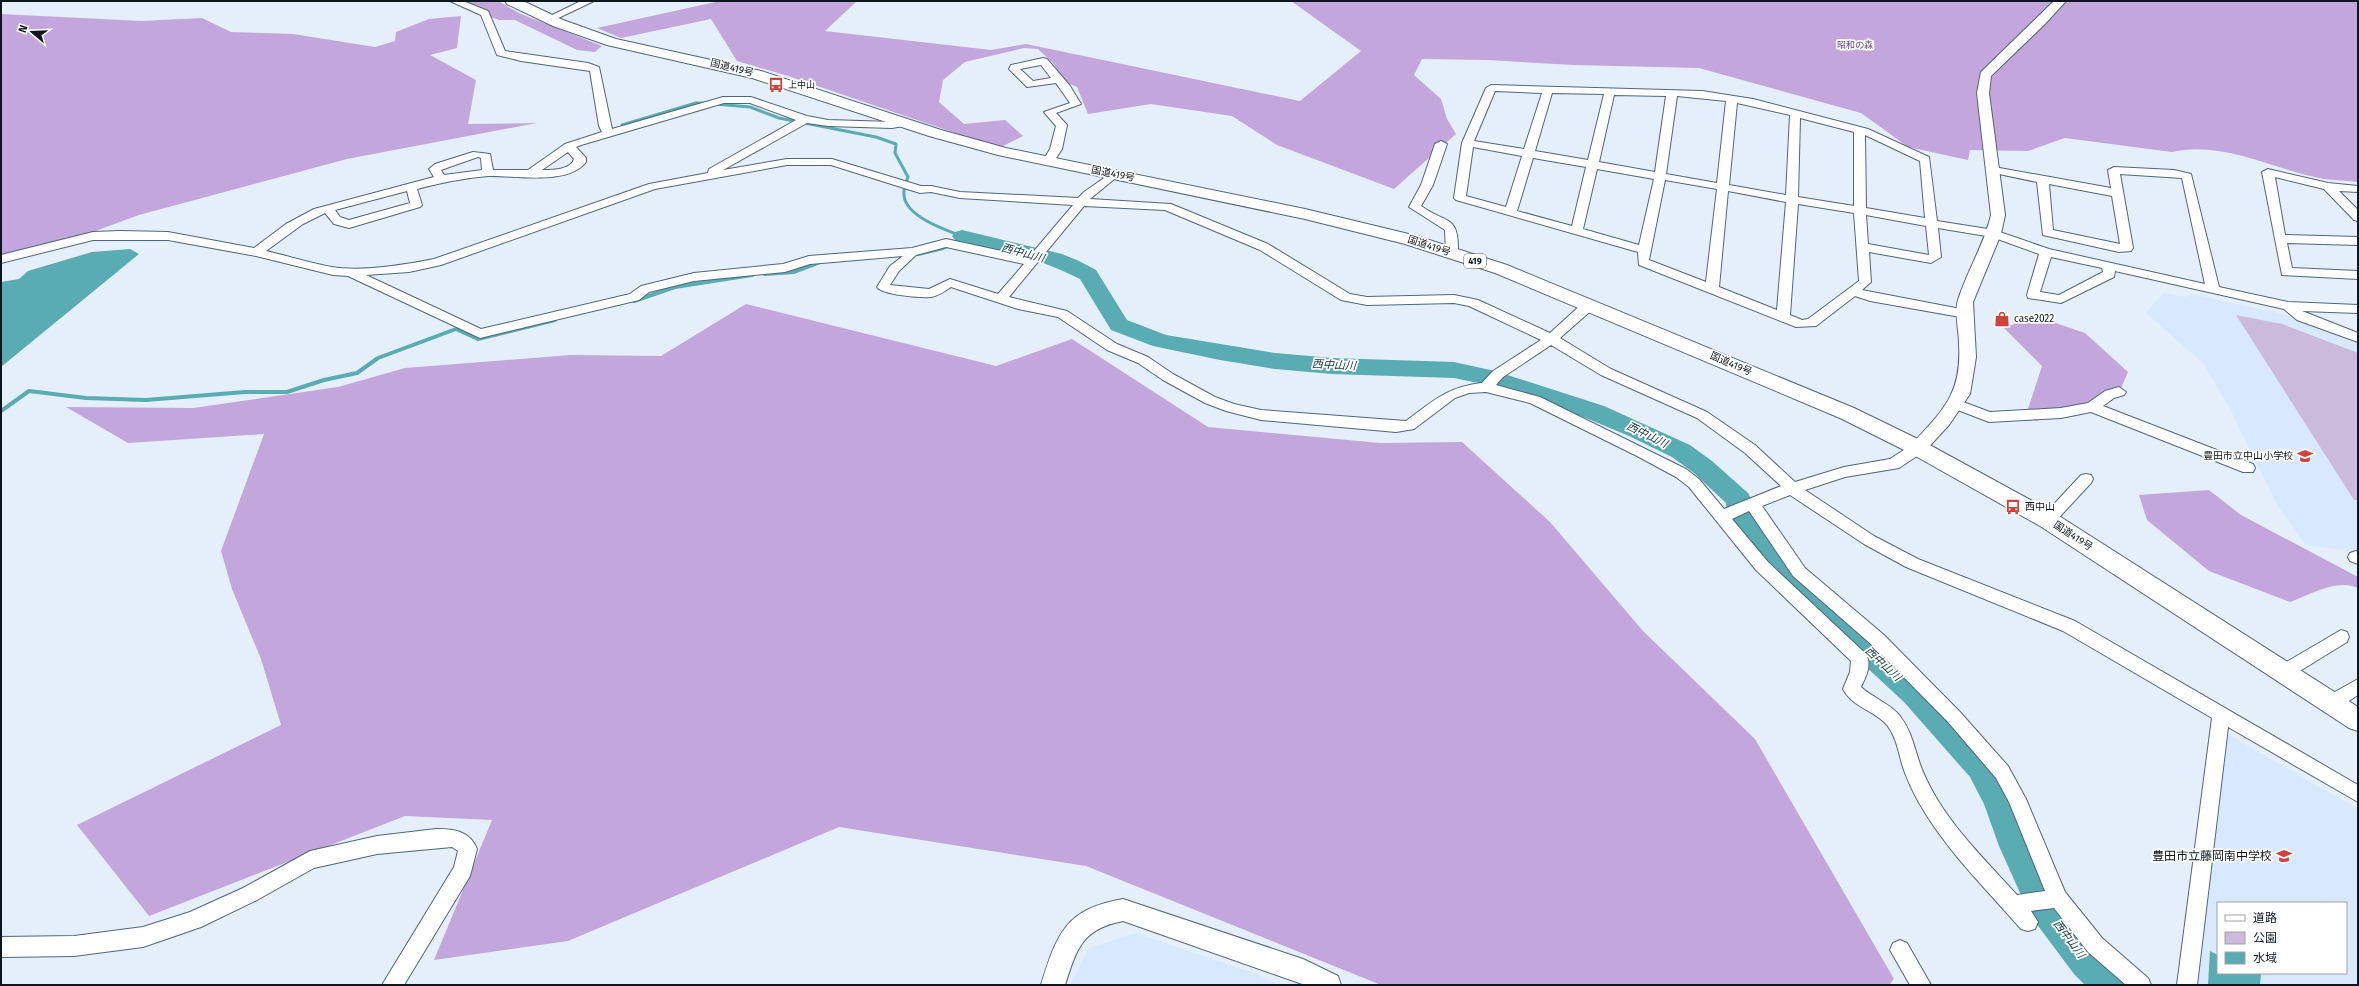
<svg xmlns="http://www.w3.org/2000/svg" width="2359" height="986" font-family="'Fira Sans','Noto Sans JP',sans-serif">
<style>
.built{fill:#d7e8ff;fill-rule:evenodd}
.green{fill:#cbbadc}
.forest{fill:#c2a6dc}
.water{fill:#58acb2}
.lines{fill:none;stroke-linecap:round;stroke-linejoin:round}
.stream-far1{stroke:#58acb2;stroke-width:3}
.stream{stroke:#58acb2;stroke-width:4}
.river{fill:#58acb2;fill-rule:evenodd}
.minor-casing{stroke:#50657f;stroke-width:2}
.tertiary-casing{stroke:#50657f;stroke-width:2}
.trunk-casing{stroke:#50657f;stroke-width:2}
.minor{fill:#fff;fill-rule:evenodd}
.tertiary{fill:#fff;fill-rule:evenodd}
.trunk{fill:#fff;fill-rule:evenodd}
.labels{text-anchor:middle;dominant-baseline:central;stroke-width:3.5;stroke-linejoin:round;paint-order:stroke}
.far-park-label{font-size:9px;fill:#674284;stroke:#fff}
.far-poi-label{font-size:9px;fill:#0d151f;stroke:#fff;text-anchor:start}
.shield{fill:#fff;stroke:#565b62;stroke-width:1}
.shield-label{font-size:9px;font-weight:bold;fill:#0d151f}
.street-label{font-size:10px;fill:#0d151f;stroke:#fff}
.poi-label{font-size:10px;fill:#0d151f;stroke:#fff;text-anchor:start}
.water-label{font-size:11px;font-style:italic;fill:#0c3639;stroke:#fff}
.near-poi-label{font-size:12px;fill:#0d151f;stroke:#fff;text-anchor:end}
</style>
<rect width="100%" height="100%" fill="#e5effb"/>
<!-- built -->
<path class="built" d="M2163,293l22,4 7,-3 87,19 79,31v208l-52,-7 -29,-40 -48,-98 -26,-44 -57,-50z
M2224,732l134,77v176h-162zM2218,903h128v70h-128z
M1136,933l123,42 19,10h-208l19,-37z"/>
<!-- green -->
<path class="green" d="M2236,315l46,9 76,29v147h-4z"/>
<!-- forest -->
<path class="forest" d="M448,1h50l23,13 81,32 -7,6 -18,-2 -62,-30h-16z
M720,1h137l-32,30 166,19 35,-6 274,57 61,-50 -70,-50h1067v181c-11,-1 -23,-2 -34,-3 -50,-9 -101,-39 -152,-27l-107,-14 -37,13 -58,-1 -2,10 -60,-13 -47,-34 -162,-45 -125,-3 -87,-5 -65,-1 -8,16 27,24 6,20 9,15 -62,55 -117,-44 -45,-29 -81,-12 -63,10 -11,-27 -12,-5 -12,-19 -15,-14 -14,-1 -59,14 -22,18 -4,22 25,22 41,-4 18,16 -24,12 -211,-72 -51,-15 -26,-42 -90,19 -24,-10z
M1,14l141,7 60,-3 29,14 62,2 82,13 20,-6 1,-9 33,-13 32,-3 -4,32 -27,7 46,25 -8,44 69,-1 -190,36 -208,56 -49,18 -89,23z
M746,304l250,62 76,-27 136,88 172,16 82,-1 88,80 93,109 112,108 139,240 -5,6h-508l-295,-119 -247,-39 -271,114 -134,19 58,-140 -87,-4 -256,100 -72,-91 204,-100 -20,-66 -29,-70 -11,-38 43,-117 -136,9 -62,-36 127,1 145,-21 67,-19 165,-13 91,1z
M2035,316l50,17 43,39 -11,25 -41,8 -40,16 -10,-6 16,-49 -38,-38z
M2209,490l32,25 117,62v11c-20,-10 -49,7 -68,14l-81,-31 -62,-51 -8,-25z"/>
<!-- water -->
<path class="water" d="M130,249l9,5 -138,113v-85l18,-3 9,-8 64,-19z
M2210,951l8,4v18h40l3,1 -1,11h-52z"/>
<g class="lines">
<!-- stream-far1 -->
<path class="stream-far1" d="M715,104l35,3 29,11 97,19 20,7 -1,9 13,24c-2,6 -5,12 -4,18 1,21 41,35 58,41
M622,125l74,-22h12
M939,249l11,-3 12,-10"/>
<!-- stream -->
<path class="stream" d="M918,254l25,-6
M765,274l29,-2 24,-9
M634,301l41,-14 77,-12
M1,411l28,-20 57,7 60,2 99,-8h42l37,-12 33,-7 21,-15 78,-29 22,10 77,-19"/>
<!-- river -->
<path class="river" d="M962,230l100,24 17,7 17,9 31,50 39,15 109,18 57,5 122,4 41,9 109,35 86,39 22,16 36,32 4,7 1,15 17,21 58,61 98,87 66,73 23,45 16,42 23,49 44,57 26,23 5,12h-44l-11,-11 -44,-59 -31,-69 -15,-42 -14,-27 -66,-75 -96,-89 -58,-63 -23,-33 -1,-14 -32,-30 -22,-16 -43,-21 -43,-18 -103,-34 -29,-6 -122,-4 -57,-5 -55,-9 -67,-14 -42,-16 -31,-51 -17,-8 -17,-7 -91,-24 -3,-4 3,-4z"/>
<defs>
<path id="minor" d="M450,1h13l25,10 17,40 83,12 11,4 13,62 111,-32h28l56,19 21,4 64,2 13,-2 5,3 -1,2 -17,3 -64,-2 -21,-3 -84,47 64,-11h45l89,27h10l29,6 118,6 6,-6 30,-21 6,3 -2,2 -28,23 81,5 97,40 82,50 17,3 87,-2 24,5 72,33 34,-31h10l1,3 -1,3 -34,30 51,31 96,43 48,33 40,37 49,-15 46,-8 23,-15h10l2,4 -2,4 -24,16 -54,9 -40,13 69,46 44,23 157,62 283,164v17l-130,-75 -31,258h-20l35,-267 -149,-87 -157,-64 -42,-23 -74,-49 -28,11 43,62 79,67 76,77 48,54 18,33 39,93 37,46 46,40 3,7h-25l-38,-33 -34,-44 -23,3 7,11 -3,7 -7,2 -7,-2c-33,-38 -71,-75 -97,-118 -7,-11 -14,-25 -19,-38 -6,-15 -7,-34 -18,-48 -13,-15 -34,-17 -44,-36l7,-17 1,-11 -95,-91 -67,-83 -13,-10 -39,-21 -107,-53 -44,-11 -17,1 -14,5 -41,31 -18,3 -135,-12 -35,-9 -21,-8 -42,-23 -25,-17 -31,-13 -49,-33 -40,-8 -67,-22c-6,4 -13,9 -20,10 -10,1 -49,-2 -54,-10l13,-21 13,-10 -93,8 -25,8 -91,9 -45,11 -10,8 -159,38 -132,-62 -15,-1 -77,-19 -88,-16h-75l-92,23v-8l92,-23 27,-1 48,1 86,16 32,-24 28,-15 120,-32 -5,-8 6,-5 38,-12 17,2 3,16h35l37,-26 37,-12 -3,-6 -9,-55 -69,-10 -24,-6 -16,-40zM724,103h26l46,17 -87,49 -1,4 -59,11 -215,75c-30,6 -72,13 -102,8 -22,-4 -44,-11 -66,-16l37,-27 22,-11 9,11 15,4 71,-21 2,-2 -5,-16c23,-6 47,-11 71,-13 26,-1 80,10 98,-14v-4l-10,-11 5,-2zM568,152l6,7c-3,11 -22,11 -32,11zM478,157l3,1 1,12 -38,5 -3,-5zM787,165h44l89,28 11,-1 29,6 113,7 -44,52 -83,-18 -34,9 -103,8 -26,8 -89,9 -53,13 -11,8 -149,35 -115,-54 43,-3 32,-7 214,-76zM407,191l3,12 -61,17 -9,-3 -5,-7zM1084,206l81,4 95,40 81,50 26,5 87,-2 15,3 72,34 -48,31 -11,12c-35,4 -49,18 -76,38l-145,-11 -27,-6 -19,-7 -42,-23 -25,-17 -31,-13 -50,-33 -58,-14zM946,247l78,17 -26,30 -48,-15 -21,10 -39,-4 9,-14 17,-16zM1551,345l50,30 96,43 48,35 36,33 -57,23 -25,-30 -13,-10 -146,-72 -44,-12 7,-8zM1749,511l44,65 79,69 76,77 48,56 13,24 36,89 -28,4c-27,-30 -59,-61 -80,-96 -5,-8 -10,-18 -14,-27 -8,-19 -10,-39 -23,-56 -9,-12 -27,-18 -39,-29 5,-10 11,-22 5,-33l-98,-92 -36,-43z
M581,1h13l-42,20 -8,-2z
M1043,58l4,1 23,27 11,18 -25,9 11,12 -5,24 -9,14 -4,1 -6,-3 7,-12 6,-23 -12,-14 26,-9 -14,-20 -29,4 -18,-18 2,-4zM1041,65l10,13 -18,3 -13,-12z
M1491,85l211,6 51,8 115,30 61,28 8,64 57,9 55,19 156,35 -23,-106 -62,-4 13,74 -2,3 -12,1 -76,-17 -6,-53 -43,-9 -6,-3 6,-3 117,21 -3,-18 6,-3 60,3 17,4 28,113 69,15 70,3v8l-56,-2 56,22v9l-61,-22 -13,-11 -169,-38 -1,6 -53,26 -33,-5 -1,-3 12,-41 -47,-17 -54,-9 3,29 -10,6 -62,-11 2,30 -9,8 104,20 5,1 1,3 -1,3 -5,1 -96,-17 -15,-5 -39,30 -20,1 -157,-62 -1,-13 -182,-52 -2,-2 8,-55 24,-55zM1495,91l47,2 -18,56 -50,-8zM1552,93l52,1 -16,66 -53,-9zM1614,95l52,1 -11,76 -56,-10zM1677,96l49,5 -9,82 -51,-9zM1737,103l53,12 -4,80 -57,-10zM1800,118l54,14v74l-56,-9zM1865,135l55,26 5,57 -59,-10zM1473,147l49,9 -16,51 -40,-11zM1533,158l53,9 -14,59 -55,-15zM1597,169l57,10 -15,66 -56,-16zM1665,180l52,9 -11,93 -57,-22zM2049,184l63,12 8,48 -67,-14zM1728,191l58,11 -9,108 -58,-23zM1798,204l56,9 5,68 -51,38 -6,1 -12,-5zM1866,215l60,11 3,29 -61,-11zM2051,257l51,11 1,4 -44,23 -19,-3z
M1441,141l6,3 -14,41 -12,21c27,19 38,8 37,48l-6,4 -6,-4 -1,-24 -36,-23 12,-22 14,-41z
M2268,169l60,14 30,3v6l-19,-1 19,19v11l-4,-1 -30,-31 -49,-12 10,58 73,2v8l-71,-2 5,25 66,3v8l-76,-4 -20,-103z
M2119,387l7,5 -2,3 -10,3 -11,8 150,58 2,4 -2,4h-10l-152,-60 -30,6 -72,4 -39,-15 -2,-3 7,-5 35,13 71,-4 27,-5 17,-12z
M2086,474l5,1 2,4 -2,4 -38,41h-10l-3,-4 3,-4 38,-41z
M2356,551l2,1v12l-8,-3 -2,-4 2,-4z
M2341,630l6,2 2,5 -2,5 -57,35 -6,2 -6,-2 -3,-5 3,-5z
M2358,679v16c-10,6 -22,17 -34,13l-3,-5 3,-5z
M436,829c18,0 34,2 41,20l-7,27 -66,109h-22l72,-118 4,-16 -6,-4 -75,7 -63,14 -57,32 -56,27 -58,20 -69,9 -73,1v-20l73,-1 69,-9 47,-15 53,-24 67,-37 67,-15z
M1900,940l7,3 24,42h-21l-20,-35 3,-7z"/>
<path id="tertiary" d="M2054,1h12l-21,23 -54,52 -2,17 16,122 -4,19 -28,68 3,55 -6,37 -21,31 -25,27 -6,2 -6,-2 -3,-4 3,-4c32,-35 50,-50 47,-101 0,-12 -5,-31 -1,-43 9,-29 26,-55 33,-85l-14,-122 4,-21z
M1123,899l180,60 35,17 3,9h-36l-182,-64c-41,8 -46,27 -58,64h-24c16,-51 24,-76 82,-86z"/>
<path id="trunk" d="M505,1h18l40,19 53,19 145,32 180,59 65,18 299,61 112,27 90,29 347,143 72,35 130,71 302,193v24l-9,-3 -309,-202 -130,-73 -70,-35 -345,-145 -90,-29 -100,-25 -307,-64 -69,-19 -177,-58 -145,-33 -54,-19 -46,-22z"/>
</defs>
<!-- minor casing -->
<use href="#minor" class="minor-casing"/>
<!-- tertiary casing -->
<use href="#tertiary" class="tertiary-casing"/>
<!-- trunk casing -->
<use href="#trunk" class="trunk-casing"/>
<!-- minor -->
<use href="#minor" class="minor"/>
<!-- tertiary -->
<use href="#tertiary" class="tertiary"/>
<!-- trunk -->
<use href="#trunk" class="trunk"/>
</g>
<!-- icons -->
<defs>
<symbol id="bus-bare" viewBox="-9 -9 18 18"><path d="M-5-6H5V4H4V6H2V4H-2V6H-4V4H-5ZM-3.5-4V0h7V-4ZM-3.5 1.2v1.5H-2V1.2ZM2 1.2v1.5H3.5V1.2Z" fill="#d1433a" stroke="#fff" stroke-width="2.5" paint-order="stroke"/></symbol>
<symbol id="shop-bare" viewBox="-9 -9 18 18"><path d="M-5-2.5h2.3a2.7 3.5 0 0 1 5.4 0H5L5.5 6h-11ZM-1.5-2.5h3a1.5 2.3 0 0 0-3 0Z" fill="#d1433a" stroke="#fff" stroke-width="2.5" paint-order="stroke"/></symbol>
<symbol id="school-bare" viewBox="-9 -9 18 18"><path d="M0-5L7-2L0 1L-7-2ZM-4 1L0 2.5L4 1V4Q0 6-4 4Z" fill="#d1433a" stroke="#fff" stroke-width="2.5" paint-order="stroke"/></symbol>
</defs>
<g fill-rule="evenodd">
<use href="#bus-bare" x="765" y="74" width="22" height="22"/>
<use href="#shop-bare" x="1991" y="308" width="22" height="22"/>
<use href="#school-bare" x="2294" y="445" width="22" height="22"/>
<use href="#bus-bare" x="2002" y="496" width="22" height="22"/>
<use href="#school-bare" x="2273" y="845" width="22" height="22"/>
</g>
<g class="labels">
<!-- far-park labels -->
<g class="far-park-label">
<text x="1855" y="45">昭和の森</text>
</g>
<!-- far-poi labels -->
<g class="far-poi-label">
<text x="788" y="85">上中山</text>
</g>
<!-- shield labels -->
<rect class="shield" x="1464" y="254" width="22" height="14" rx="3"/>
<g class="shield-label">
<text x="1475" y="261">419</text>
</g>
<!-- street labels -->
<g class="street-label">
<text transform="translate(732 68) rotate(14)">国道419号</text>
<text transform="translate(1113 174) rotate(11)">国道419号</text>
<text transform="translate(1429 246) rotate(18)">国道419号</text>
<text transform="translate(1731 364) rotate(23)">国道419号</text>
<text transform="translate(2073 536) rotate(33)">国道419号</text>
</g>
<!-- poi labels -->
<g class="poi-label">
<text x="2014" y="319">case2022</text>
<text x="2293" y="456" text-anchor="end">豊田市立中山小学校</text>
<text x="2025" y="507">西中山</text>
</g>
<!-- water labels -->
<g class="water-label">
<text transform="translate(1023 253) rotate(15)">西中山川</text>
<text transform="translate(1334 365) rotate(3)">西中山川</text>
<text transform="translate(1647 435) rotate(26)">西中山川</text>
<text transform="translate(1883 664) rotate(43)">西中山川</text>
<text transform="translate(2069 939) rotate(53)">西中山川</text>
</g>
<!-- near-poi labels -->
<g class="near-poi-label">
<text x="2272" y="856">豊田市立藤岡南中学校</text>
</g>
</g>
<!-- border -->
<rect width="2359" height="986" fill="none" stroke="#0d151f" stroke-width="4"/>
<!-- legend -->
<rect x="2217" y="902" width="130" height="72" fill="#ffffff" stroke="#9ea1a5"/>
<rect x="2225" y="915" width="20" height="6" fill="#ffffff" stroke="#9ea1a5"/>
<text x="2253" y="922" font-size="12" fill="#0d151f">道路</text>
<rect x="2225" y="932" width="20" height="12" fill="#cbbadc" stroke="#9ea1a5"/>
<text x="2253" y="942" font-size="12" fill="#0d151f">公園</text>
<rect x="2225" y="952" width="20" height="12" fill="#58acb2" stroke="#9ea1a5"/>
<text x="2253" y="962" font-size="12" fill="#0d151f">水域</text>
<!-- north arrow -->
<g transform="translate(32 32) rotate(289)" stroke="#ffffff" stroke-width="3" paint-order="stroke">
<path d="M0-3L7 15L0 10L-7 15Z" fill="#0d151f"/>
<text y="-6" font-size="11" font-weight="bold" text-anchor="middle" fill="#0d151f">N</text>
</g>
</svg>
